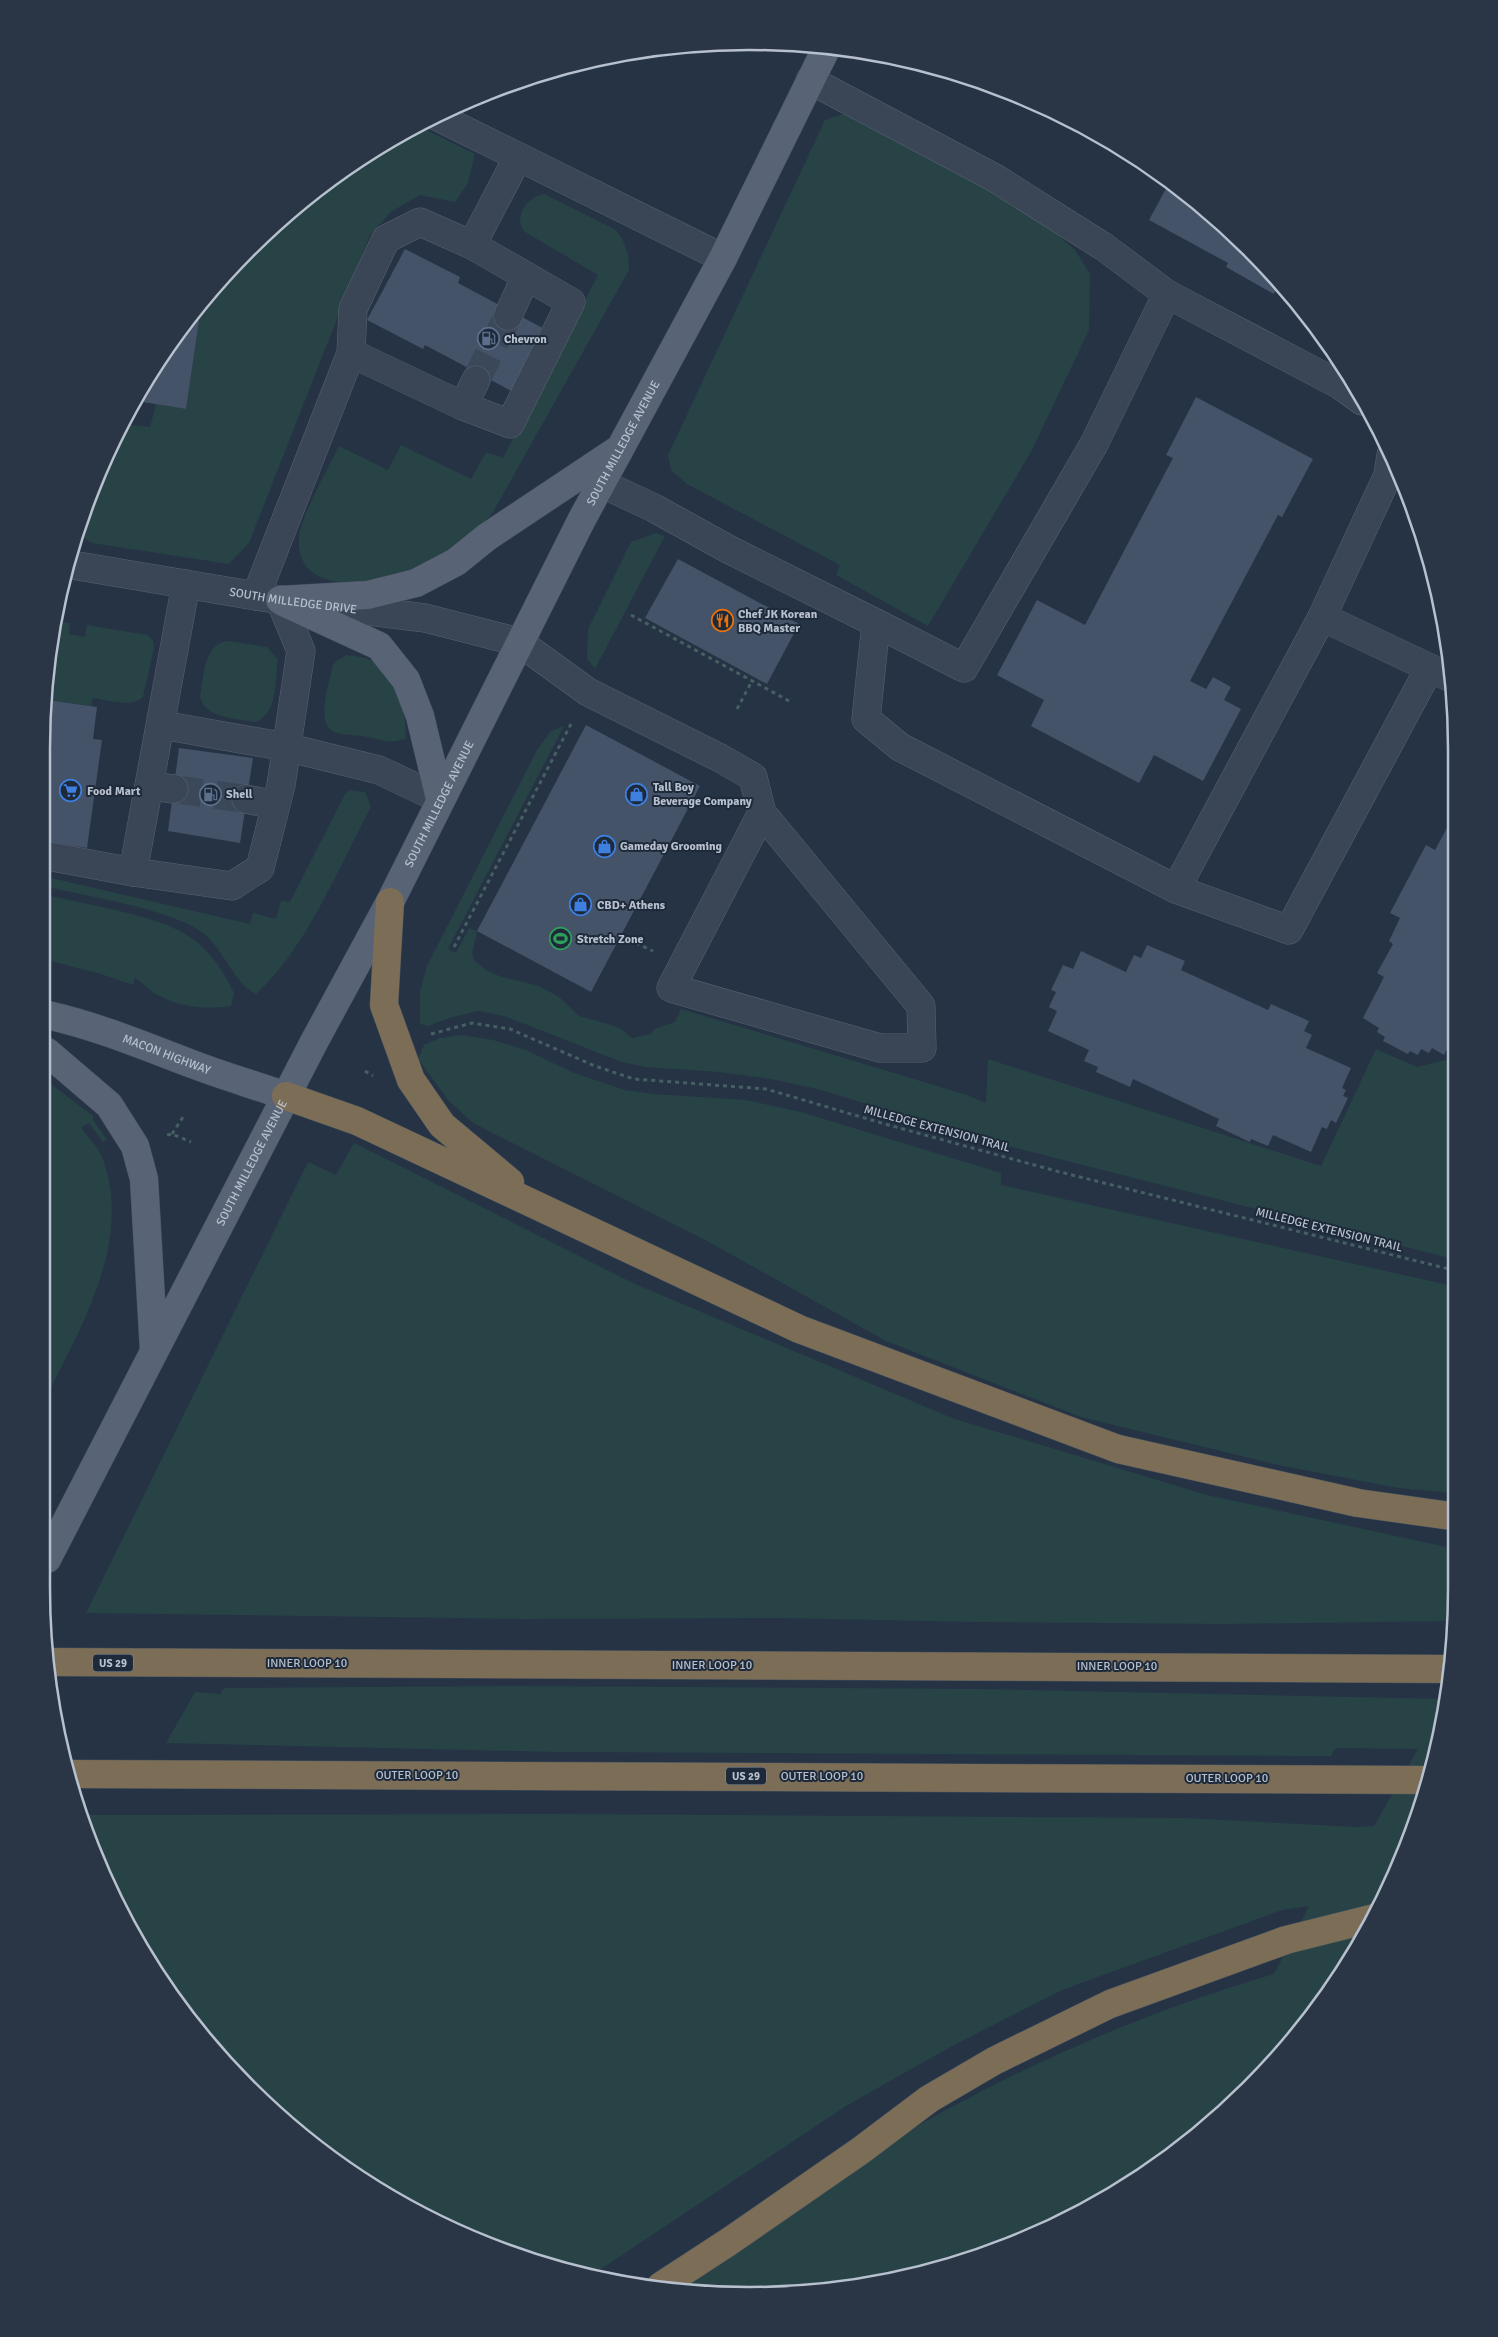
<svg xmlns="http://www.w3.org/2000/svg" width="1498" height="2337" font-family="Signika,sans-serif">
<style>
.green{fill:#274346}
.building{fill:#445368}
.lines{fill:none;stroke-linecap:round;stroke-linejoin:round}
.minor-tunnel{stroke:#3b485a;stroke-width:28;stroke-dasharray:28 14;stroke-linecap:butt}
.minor-casing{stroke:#586372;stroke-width:29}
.major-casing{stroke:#434e5e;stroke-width:29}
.highway-casing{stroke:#44505f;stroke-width:29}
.path{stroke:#465f62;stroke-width:3;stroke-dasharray:4 4;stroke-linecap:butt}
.minor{stroke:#3a4555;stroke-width:28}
.major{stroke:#586475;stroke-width:28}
.highway{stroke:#7b6d56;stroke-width:28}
.labels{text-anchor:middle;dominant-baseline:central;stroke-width:4;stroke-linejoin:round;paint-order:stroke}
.shield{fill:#1e2a3a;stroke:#8993a2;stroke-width:1}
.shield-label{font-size:11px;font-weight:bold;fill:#b7c0ce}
.poi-label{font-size:12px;font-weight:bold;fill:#b7c0ce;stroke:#1e2a3a;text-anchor:start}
.street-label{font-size:12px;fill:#b7c0ce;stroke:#1e2a3a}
.rim{fill:none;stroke:#b7c0ce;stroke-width:2.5}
</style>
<rect width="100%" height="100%" fill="#253345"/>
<!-- green -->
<path class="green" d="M843,114l67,28 120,68 45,40 15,24 -1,56 -57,120 -104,176 -92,-51 4,-10 -153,-81 -16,-14 -3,-15 157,-335z
M418,126l57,28 -7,29 -13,19 -35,-7 -29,17 -21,23 -121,308 -20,21 -137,-21 -15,-9 37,-98 8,-12 28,3 6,-23 30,5 13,-88 1,-10h-2l19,-28 101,-95z
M544,194l70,35c12,11 15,25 15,41l-136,242c-20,25 -51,51 -82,61 -36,12 -117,24 -112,-36 1,-18 30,-71 40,-91l49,24 13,-25 70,34 15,-27 17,6 95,-183 -73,-43c-13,-14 2,-35 19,-38z
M656,533l9,3 -70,133 -8,-10 1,-30 43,-87z
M54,621l16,2 -1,11 16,3 2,-12 61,10 5,6 1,7 -11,49c-11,11 -35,3 -50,1l-2,8 -44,-6v-44z
M227,641l40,6 11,13c-3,19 0,55 -23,62 -20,-4 -50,-3 -55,-26 4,-20 3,-51 27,-55z
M346,655c8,1 21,2 27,6 26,15 33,51 33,78 -22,6 -24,-1 -45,-3 -8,-1 -19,-1 -27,-4 -19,-9 -5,-48 -2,-64l3,-6z
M564,726l-116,223 8,4 13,-25 8,3 -5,23 2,6 12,10 13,6 40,10 20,11 20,19 29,8 13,5 11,9 19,-4 3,-5 21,-7 6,-13 286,86 19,8 2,-44 333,107 55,-117 41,18 37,-9 -1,201 -449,-114 -187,-56 -46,-10 -52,-7 -74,-5 -23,-5 -118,-46 -26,-5 -29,7 -21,8 -8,-2v-33l7,-25 110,-216 14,-19z
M349,790l16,2 6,15c-33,61 -64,141 -115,187 -22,-10 -31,-43 -52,-60 -28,-24 -118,-38 -157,-47v-10l203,47 3,-11 23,6 5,-18 9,1 55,-108z
M47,895c37,9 114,21 143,42 20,13 34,35 44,56l-3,13c-27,4 -53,1 -77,-13 -7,-4 -11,-11 -19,-15l-2,7 -32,-11 -54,-14z
M461,1035l32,5 33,10 48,23 51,17 29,4 92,6 55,12 200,61v12l452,101 -1,207 -54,-5 -120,-23 -197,-48 -195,-76 -179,-100 -234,-118 -25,-23 -30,-41 6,-14 16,-7z
M47,1081l46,35v4l14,20 -4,2 -14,-19 -8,4c6,10 18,20 22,32 29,82 -20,165 -56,236z
M354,1143l279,140 319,135 255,77 244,53v73l-228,3 -247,-2 -196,-4 -258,1 -436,-6 222,-451 28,13z
M517,1686l460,3 469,10 -43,160 -41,83 -81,112 -139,123 -122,65 -88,30 -91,18 -138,4 -30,-6c43,-30 87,-59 131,-89 21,-15 43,-31 65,-45 127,-77 262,-138 405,-180l35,-68 -27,4 -220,80 -108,55 -108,61 -251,167 -74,-15 -126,-57 -77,-52 -70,-61 -87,-107 -82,-166 484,-1 622,4 172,9 17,-1 44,-77 -82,-1 -5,8 -772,-4 -393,-9 29,-51 25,2 4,-6z"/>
<!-- building -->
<path class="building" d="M1169,183l46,34 68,73 -6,-3 -3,7 -48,-27 2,-4 -79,-43z
M405,249l55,28 -2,6 94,50 -33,62 -94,-50 -2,4 -56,-29z
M198,311h2l-1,10 -13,88 -49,-8z
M1196,397l117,62 -31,58 -4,-2 -88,166 16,8 7,-12 18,10 -7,13 17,9 -38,72 -49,-26 -15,28 -108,-57 13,-26 -47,-25 40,-75 48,25 88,-167 -7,-3z
M678,559l121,65 -32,60 -122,-66z
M47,700l50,7 -4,32 9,1 -15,108 -40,-6z
M586,725l114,61 -109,206 -114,-61z
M179,748l74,10 -13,85 -72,-12z
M1455,821l-1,215 -10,19 -12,-7 -3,5 -8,-4 -3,6 -8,-4 -2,3 -25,-13 2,-4 -8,-5 2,-4 -16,-10 21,-41 -7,-4 16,-29 -4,-3 11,-23 -10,-5 36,-68 9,5 13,-24 3,2z
M1147,945l38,16 -4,9 87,40 3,-6 38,17 -5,10 8,4 -6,13 45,20 -9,20 4,2 -3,6 5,2 -12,25 -5,-3 -4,9 -5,-2 -11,25 -38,-17 -5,11 -17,-7 -1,3 -34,-16 3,-7 -86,-40 -3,8 -34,-15 2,-5 -14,-6 5,-11 -41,-19 9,-20 -8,-4 7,-15 -5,-2 12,-25 10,4 8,-18 45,21 8,-17 7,3z"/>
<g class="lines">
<!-- minor-tunnel -->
<path class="minor-tunnel" d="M476,380l32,-64
M174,789l72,10"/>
<defs>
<g id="minor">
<path d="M810,80l185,98 109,69 63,47 173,91 22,16"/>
<path d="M434,115l289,143"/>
<path d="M472,245l46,-88"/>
<path d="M508,316l18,-40"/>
<path d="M463,406l13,-26"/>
<path d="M601,483l53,25 74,41 148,74 -10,96 34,28 276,142 113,41 140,-261"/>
<path id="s1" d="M66,564l214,36 145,18 94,24 69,50 132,66 33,19 9,36 -91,175 209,60h42l-1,-42 -159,-193"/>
<path d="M186,584l-53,288 99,14 28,-18 21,-83 20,-134 -21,-51"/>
<path d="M256,596l95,-243 112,53 47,18 61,-122 -99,-57 -52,-23 -34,17 -33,70 -2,44"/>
<path d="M1322,617l129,61"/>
<path d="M876,623l88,45 130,-224 73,-150"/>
<path d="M162,725l124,22 93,23 61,29"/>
<path d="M150,786l24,3"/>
<path d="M246,799l29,6"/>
<path d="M47,856l86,16"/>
<path d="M1176,889l146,-272 66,-142 3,-20"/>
</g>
<g id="major">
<path d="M280,600l88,-5 48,-12 40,-21 31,-25 129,-86"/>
<path d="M283,602l96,44 27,34 14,36 20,83"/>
<path id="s2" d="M47,1015c50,11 97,31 145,49 31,12 63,21 94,32"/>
<path d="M47,1052l62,53 26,41 9,33 10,172"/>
<path id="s3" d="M47,1559l267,-517 76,-140 191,-381 142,-263 104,-211"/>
</g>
<path id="highway" d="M390,902l-6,103 27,75 31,45 68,57
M286,1096l71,25 442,208 319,120 240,54 93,13
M47,1662l1404,7
M69,1774l1355,6
M661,2286l69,-45 130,-90 69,-52 65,-38 116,-57 176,-64 88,-22"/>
</defs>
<!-- minor casing -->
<use href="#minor" class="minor-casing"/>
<!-- major casing -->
<use href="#major" class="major-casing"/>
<!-- highway casing -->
<use href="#highway" class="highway-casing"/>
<!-- path -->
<path class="path" d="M631,615l160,87
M737,709l15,-28
M636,943l17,8
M454,947l118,-225
M431,1034l41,-11 38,6 85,37 39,13 132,10 119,35 171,47 397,99
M365,1071l8,5
M172,1134l11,-17
M167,1135l5,-1 19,8"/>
<!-- minor -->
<use href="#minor" class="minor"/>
<!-- major -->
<use href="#major" class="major"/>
<!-- highway -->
<use href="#highway" class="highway"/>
</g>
<!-- icons -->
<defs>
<symbol id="fuel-ring" viewBox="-11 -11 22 22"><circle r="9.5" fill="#1e2a3a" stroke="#5c6f8a" stroke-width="1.5"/><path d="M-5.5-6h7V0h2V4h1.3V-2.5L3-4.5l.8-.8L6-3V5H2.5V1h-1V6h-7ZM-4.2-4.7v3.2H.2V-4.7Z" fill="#5c6f8a"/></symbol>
<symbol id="restaurant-ring" viewBox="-11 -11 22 22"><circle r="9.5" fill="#1e2a3a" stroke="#e8710a" stroke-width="1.5"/><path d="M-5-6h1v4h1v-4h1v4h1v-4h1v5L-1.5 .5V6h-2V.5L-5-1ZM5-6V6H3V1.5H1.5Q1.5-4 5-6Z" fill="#e8710a"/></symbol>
<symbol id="supermarket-ring" viewBox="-11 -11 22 22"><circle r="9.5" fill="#1e2a3a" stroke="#3f7fe0" stroke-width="1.5"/><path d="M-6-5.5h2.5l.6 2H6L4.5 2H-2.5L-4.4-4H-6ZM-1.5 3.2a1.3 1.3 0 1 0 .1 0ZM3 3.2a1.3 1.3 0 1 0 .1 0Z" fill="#3f7fe0"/></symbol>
<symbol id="shop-ring" viewBox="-11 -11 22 22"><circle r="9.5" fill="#1e2a3a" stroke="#3f7fe0" stroke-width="1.5"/><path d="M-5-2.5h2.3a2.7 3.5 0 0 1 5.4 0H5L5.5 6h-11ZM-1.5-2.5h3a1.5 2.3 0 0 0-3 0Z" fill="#3f7fe0"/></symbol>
<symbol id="stadium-ring" viewBox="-11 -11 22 22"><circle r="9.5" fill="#1e2a3a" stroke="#2e9e5b" stroke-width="1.5"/><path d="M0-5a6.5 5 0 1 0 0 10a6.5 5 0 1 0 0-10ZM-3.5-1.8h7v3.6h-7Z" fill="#2e9e5b"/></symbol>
</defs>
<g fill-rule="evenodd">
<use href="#fuel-ring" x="476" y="326" width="25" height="25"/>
<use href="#restaurant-ring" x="710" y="608" width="25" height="25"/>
<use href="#supermarket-ring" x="58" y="778" width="25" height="25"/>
<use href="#fuel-ring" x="198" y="782" width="25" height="25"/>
<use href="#shop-ring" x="624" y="782" width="25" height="25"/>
<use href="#shop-ring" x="592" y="834" width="25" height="25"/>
<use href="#shop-ring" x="568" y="892" width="25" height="25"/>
<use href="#stadium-ring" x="548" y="926" width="25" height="25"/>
</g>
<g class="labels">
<!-- shield labels -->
<g class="shield">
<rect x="93" y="1654.5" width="40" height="17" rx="4"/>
<rect x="726" y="1767.5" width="40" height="17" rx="4"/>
</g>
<g class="shield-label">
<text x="113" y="1663">US 29</text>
<text x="746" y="1776">US 29</text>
</g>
<!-- poi labels -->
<g class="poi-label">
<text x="504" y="339">Chevron</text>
<text x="738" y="614">Chef JK Korean<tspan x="738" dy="14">BBQ Master</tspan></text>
<text x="653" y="787">Tall Boy<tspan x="653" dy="14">Beverage Company</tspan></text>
<text x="87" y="791">Food Mart</text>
<text x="226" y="794">Shell</text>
<text x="620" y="846">Gameday Grooming</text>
<text x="597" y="905">CBD+ Athens</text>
<text x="577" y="939">Stretch Zone</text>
</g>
<!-- street labels -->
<g class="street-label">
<text stroke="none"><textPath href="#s3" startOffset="1256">SOUTH MILLEDGE AVENUE</textPath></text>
<text stroke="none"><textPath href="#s1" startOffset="230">SOUTH MILLEDGE DRIVE</textPath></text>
<text stroke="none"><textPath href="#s3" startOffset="851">SOUTH MILLEDGE AVENUE</textPath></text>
<text stroke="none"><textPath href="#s2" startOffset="126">MACON HIGHWAY</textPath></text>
<text transform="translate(937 1129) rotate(15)">MILLEDGE EXTENSION TRAIL</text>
<text stroke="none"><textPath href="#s3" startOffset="446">SOUTH MILLEDGE AVENUE</textPath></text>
<text transform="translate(1329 1230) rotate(14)">MILLEDGE EXTENSION TRAIL</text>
<text x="307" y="1663">INNER LOOP 10</text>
<text x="712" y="1665">INNER LOOP 10</text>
<text x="1117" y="1666">INNER LOOP 10</text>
<text x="417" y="1775">OUTER LOOP 10</text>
<text x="822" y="1776">OUTER LOOP 10</text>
<text x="1227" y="1778">OUTER LOOP 10</text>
</g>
</g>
<!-- crop -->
<path d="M0 0H1498V2337H0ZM749 50H749A699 699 0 0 1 1448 749V1588A699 699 0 0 1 749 2287H749A699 699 0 0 1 50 1588V749A699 699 0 0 1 749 50Z" fill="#2a3646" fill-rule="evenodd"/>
<path class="rim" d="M749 50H749A699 699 0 0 1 1448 749V1588A699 699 0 0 1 749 2287H749A699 699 0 0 1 50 1588V749A699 699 0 0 1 749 50Z"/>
</svg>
